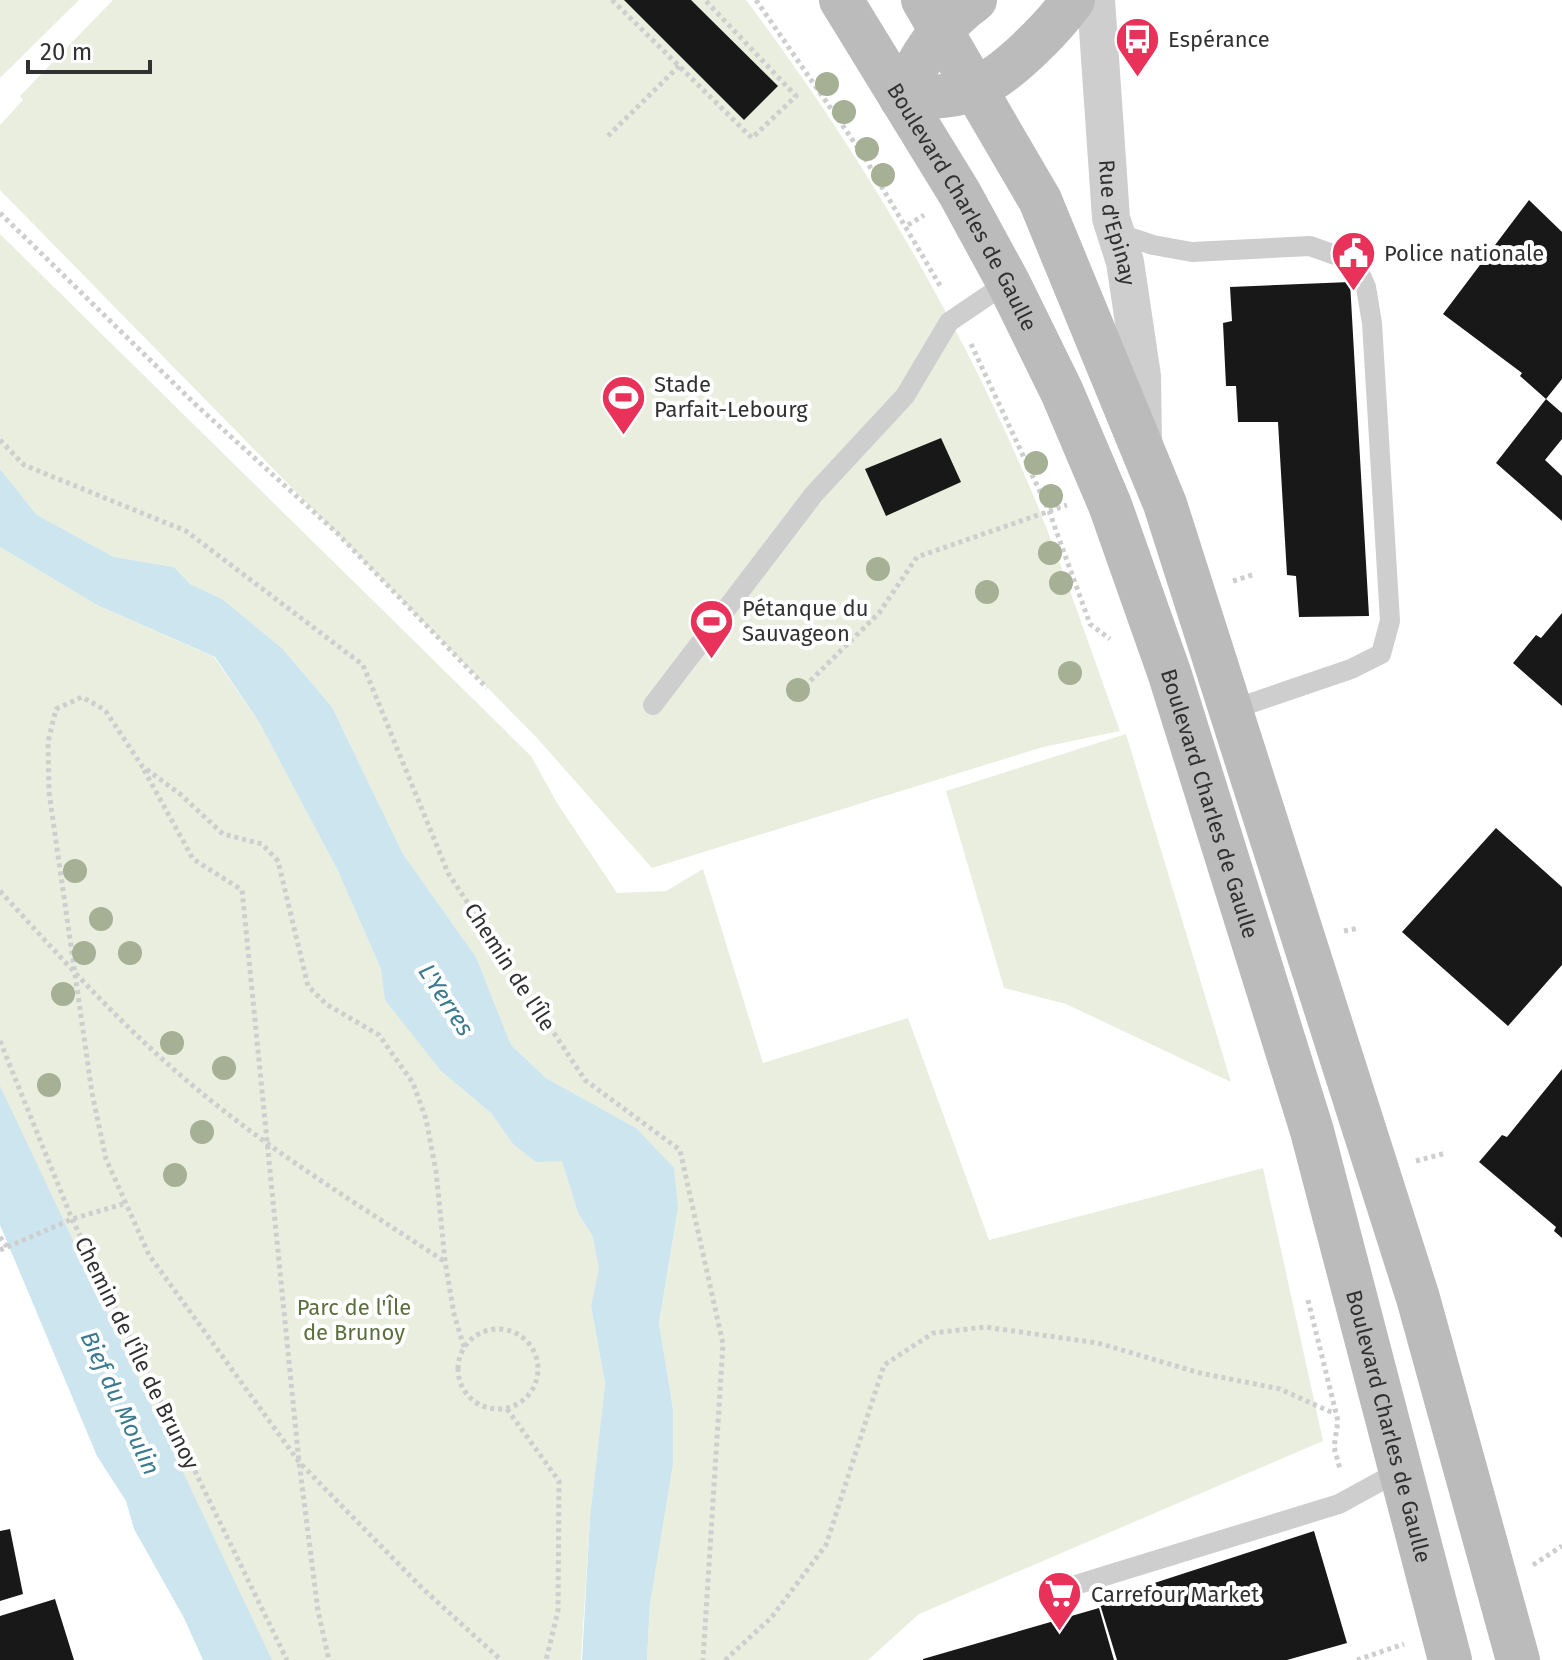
<svg xmlns="http://www.w3.org/2000/svg" width="1562" height="1660" font-family="'Fira Sans',sans-serif">
<style>
.green{fill:#e9eedf}
.water{fill:#cce5ee}
.building{fill:#181818}
.lines{fill:none;stroke-linecap:round;stroke-linejoin:round}
.path{stroke:#cecece;stroke-width:5;stroke-dasharray:4 4;stroke-linecap:butt}
.service{stroke:#cecece;stroke-width:20}
.minor{stroke:#cecece;stroke-width:38}
.secondary{stroke:#bbb;stroke-width:44}
.tree{fill:#a5b094}
.labels{text-anchor:middle;dominant-baseline:central;stroke-width:8;stroke-linejoin:round;paint-order:stroke}
.poi-label{font-size:22px;fill:#313131;stroke:#fff;text-anchor:start}
.street-label{font-size:22px;fill:#313131;stroke:#fff}
.park-label{font-size:22px;fill:#5b6f3d;stroke:#fff}
.water-label{font-size:24px;font-style:italic;fill:#3a7a8f;stroke:#fff}
</style>
<rect width="100%" height="100%" fill="#fff"/>
<!-- green -->
<path class="green" d="M0,0h79l-79,78z
M113,0h633c118,157 221,332 295,514 28,71 53,145 79,217l-77,16 -391,121 -115,-130 -537,-548v-65l23,-25 -3,-4z
M0,234l531,522 26,47 60,90 49,-2 37,-22 60,194 145,-45 81,222 274,-72 60,273 -404,173 -51,46h-221l3,-57 23,-194 -14,-86 19,-115 -42,-80 -90,-50 -35,-33 -35,-88 -73,-103 -71,-147 -50,-59 -60,-49 -32,-15 -16,-17 -60,-10 -77,-42 -37,-46z
M0,547l97,58 117,52 45,65 79,149 43,98 5,31 55,71 50,42 22,31 49,16 16,53 15,24 7,32 -9,37 14,79 -15,132 -9,143h-331l-250,-544z
M1126,734l105,348 -165,-78 -62,-16 -58,-197z"/>
<!-- water -->
<path class="water" d="M0,469l37,46 77,42 60,10 16,17 32,15 60,49 50,59 71,147 73,103 35,88 35,33 90,50 38,40 4,40 -19,115 14,86v54l-23,140 -3,57h-65l8,-143 15,-133 -14,-78 8,-37 -6,-32 -15,-24 -16,-52 -26,1 -23,-18 -22,-31 -50,-42 -56,-71 -4,-31 -43,-98 -79,-149 -44,-65 -118,-52 -97,-58z
M0,1086l272,574h-69l-19,-42 -50,-89 -8,-28 -29,-45 -97,-231z"/>
<!-- building -->
<path class="building" d="M624,0h67l87,86 -34,34z
M1529,200l33,32v147l-16,20 -26,-23 2,-3 -79,-59z
M1350,282l19,334 -70,1 -3,-41 -9,-1 -9,-153h-40l-2,-36h-10l-3,-63 9,-2 -2,-34z
M1546,399l16,14v26l-17,21 17,16v45l-66,-58z
M941,438l20,44 -75,34 -21,-47z
M1562,613v93l-49,-43 23,-28 5,3z
M1496,828l66,59v78l-54,61 -106,-94z
M1562,1069v169l-8,-7 2,-4 -77,-65 23,-27 5,2z
M10,1529l13,65 -23,7v-70z
M1314,1531l33,112 -60,17h-170l-18,-59z
M55,1599l19,61h-74v-44z
M1099,1608l15,52h-191v-1z"/>
<g class="lines">
<!-- path -->
<path class="path" d="M612,0l140,138 44,-42 -91,-96
M756,0l107,155 79,134
M608,136l71,-70
M0,213l195,191 142,129 150,155
M908,225l16,-10
M971,344l78,167 41,113 20,15
M0,440l24,25 162,66 177,134 85,208 137,207 95,70 43,194 -20,316
M1233,581l22,-7
M799,692l80,-79 38,-56 150,-52
M144,770l49,89 49,31 57,572 19,149 11,49
M0,891c63,69 125,139 198,199 77,64 162,116 246,171
M1344,931l15,-3
M0,1041l72,178 215,441
M1416,1161l30,-8
M0,1237l8,11
M0,1250l72,-31 51,-15
M1308,1300l30,121 -4,26 6,22
M458 1369a40 40 0 1 1 80 0a40 40 0 1 1-80 0Z
M464,1347l-10,-33 -9,-53 -9,-90 -10,-52 -13,-36 -34,-48 -53,-31 -18,-18 -30,-125 -16,-17 -39,-10 -43,-40 -38,-28 -37,-56 -23,-13 -26,12 -8,33 1,50 43,301 14,66 43,96 150,207 123,126 79,72
M507,1409l52,72 -1,130 -12,49
M1533,1565l29,-19
M725,1660l46,-42 55,-73 58,-180 49,-32 52,-6 113,16 102,30 80,16 53,24
M1357,1660l47,-16"/>
<!-- service -->
<path class="service" d="M1114,232l39,13 39,7 118,-6 45,16 11,25 6,36 18,298 -9,33 -30,15 -120,41
M653,705l161,-211 91,-98 44,-74 59,-40
M1069,1587l270,-83 62,-34"/>
<!-- minor -->
<path class="minor" id="s1" d="M1096,0l15,218 14,44 17,114 1,67"/>
<!-- secondary -->
<g class="secondary">
<path id="s2" d="M841,0l119,194 48,88 54,110 48,113 60,170 142,456 138,529"/>
<path d="M923,0l117,200 125,304 253,794 100,362"/>
<path d="M901,98c25,-1 52,0 75,-10 31,-13 77,-60 97,-88"/>
<path d="M901,98c18,-40 38,-72 74,-98"/>
</g>
</g>
<!-- trees -->
<g class="tree">
<circle cx="827" cy="84" r="12"/>
<circle cx="844" cy="112" r="12"/>
<circle cx="867" cy="149" r="12"/>
<circle cx="883" cy="175" r="12"/>
<circle cx="1036" cy="463" r="12"/>
<circle cx="1051" cy="496" r="12"/>
<circle cx="1050" cy="553" r="12"/>
<circle cx="878" cy="569" r="12"/>
<circle cx="1061" cy="583" r="12"/>
<circle cx="987" cy="592" r="12"/>
<circle cx="1070" cy="673" r="12"/>
<circle cx="798" cy="690" r="12"/>
<circle cx="75" cy="871" r="12"/>
<circle cx="101" cy="919" r="12"/>
<circle cx="84" cy="953" r="12"/>
<circle cx="130" cy="953" r="12"/>
<circle cx="63" cy="994" r="12"/>
<circle cx="172" cy="1043" r="12"/>
<circle cx="224" cy="1068" r="12"/>
<circle cx="49" cy="1085" r="12"/>
<circle cx="202" cy="1132" r="12"/>
<circle cx="175" cy="1175" r="12"/>
</g>
<!-- icons -->
<defs>
<symbol id="bus-pin" viewBox="-11 -11 22 30"><path d="M0 17L-7.5 6A9.5 9.5 0 1 1 7.5 6Z" fill="#e9325a" stroke="#fff"/><path d="M-5-6H5V4H4V6H2V4H-2V6H-4V4H-5ZM-3.5-4V0h7V-4ZM-3.5 1.2v1.5H-2V1.2ZM2 1.2v1.5H3.5V1.2Z" fill="#fff"/></symbol>
<symbol id="civic-pin" viewBox="-11 -11 22 30"><path d="M0 17L-7.5 6A9.5 9.5 0 1 1 7.5 6Z" fill="#e9325a" stroke="#fff"/><path d="M-.6-6.5H3V-4.5H.6V-3L4-1V1h2V6H-6V1h2V-1L-.6-3ZM-1.2 2.5V6h2.4V2.5Z" fill="#fff"/></symbol>
<symbol id="stadium-pin" viewBox="-11 -11 22 30"><path d="M0 17L-7.5 6A9.5 9.5 0 1 1 7.5 6Z" fill="#e9325a" stroke="#fff"/><path d="M0-5a6.5 5 0 1 0 0 10a6.5 5 0 1 0 0-10ZM-3.5-1.8h7v3.6h-7Z" fill="#fff"/></symbol>
<symbol id="supermarket-pin" viewBox="-11 -11 22 30"><path d="M0 17L-7.5 6A9.5 9.5 0 1 1 7.5 6Z" fill="#e9325a" stroke="#fff"/><path d="M-6-5.5h2.5l.6 2H6L4.5 2H-2.5L-4.4-4H-6ZM-1.5 3.2a1.3 1.3 0 1 0 .1 0ZM3 3.2a1.3 1.3 0 1 0 .1 0Z" fill="#fff"/></symbol>
</defs>
<g fill-rule="evenodd">
<use href="#bus-pin" x="1112" y="14" width="51" height="69"/>
<use href="#civic-pin" x="1328" y="228" width="51" height="69"/>
<use href="#stadium-pin" x="598" y="372" width="51" height="69"/>
<use href="#stadium-pin" x="686" y="596" width="51" height="69"/>
<use href="#supermarket-pin" x="1034" y="1568" width="51" height="69"/>
</g>
<g class="labels">
<!-- poi labels -->
<g class="poi-label">
<text x="1168" y="39">Espérance</text>
<text x="1384" y="253">Police nationale</text>
<text x="654" y="384">Stade<tspan x="654" dy="25">Parfait-Lebourg</tspan></text>
<text x="742" y="608">Pétanque du<tspan x="742" dy="25">Sauvageon</tspan></text>
<text x="1091" y="1594">Carrefour Market</text>
</g>
<!-- street labels -->
<g class="street-label">
<text stroke="none"><textPath href="#s2" startOffset="240">Boulevard Charles de Gaulle</textPath></text>
<text stroke="none"><textPath href="#s1" startOffset="224">Rue d'Epinay</textPath></text>
<text stroke="none"><textPath href="#s2" startOffset="888">Boulevard Charles de Gaulle</textPath></text>
<text transform="translate(510 967) rotate(57)">Chemin de l'Île</text>
<text transform="translate(137 1353) rotate(64)">Chemin de l'Île de Brunoy</text>
<text stroke="none"><textPath href="#s2" startOffset="1536">Boulevard Charles de Gaulle</textPath></text>
</g>
<!-- park labels -->
<g class="park-label">
<text x="354" y="1307">Parc de l'Île<tspan x="354" dy="25">de Brunoy</tspan></text>
</g>
<!-- water labels -->
<g class="water-label">
<text transform="translate(446 1000) rotate(57)">L'Yerres</text>
<text transform="translate(120 1403) rotate(65)">Bief du Moulin</text>
</g>
</g>
<!-- scale -->
<path d="M28 60v12h122v-12" fill="none" stroke="#313131" stroke-width="4"/>
<text x="40" y="60" font-size="24" fill="#313131" stroke="#ffffff" stroke-width="6" paint-order="stroke">20 m</text>
</svg>
